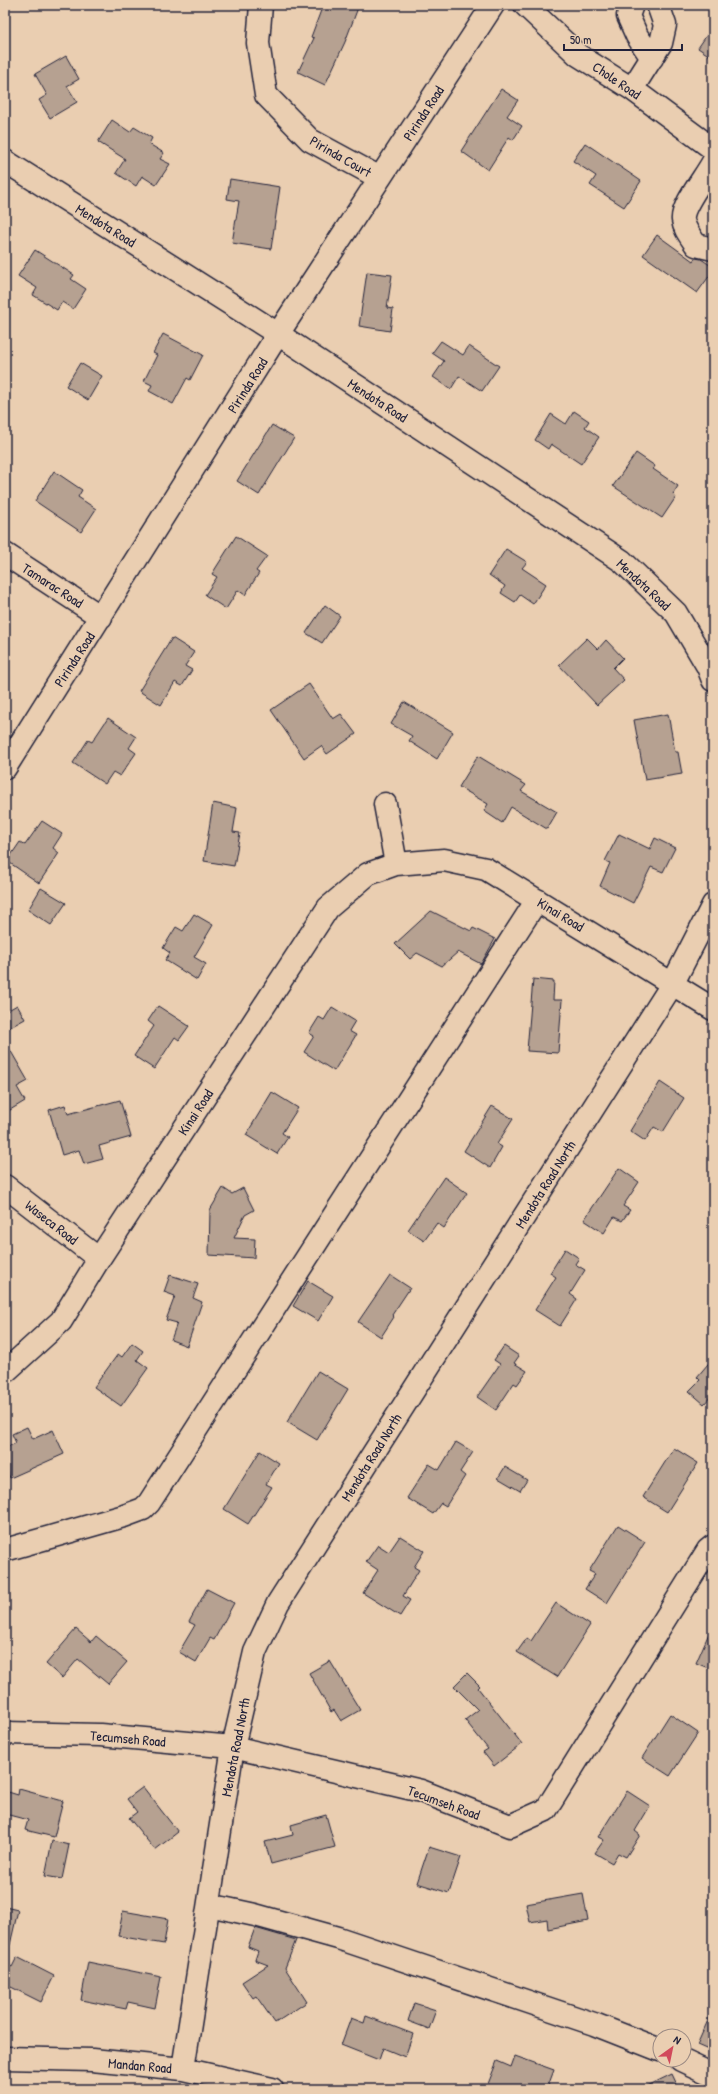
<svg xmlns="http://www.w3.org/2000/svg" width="718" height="2094" font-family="'Patrick Hand',sans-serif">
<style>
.building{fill:#b6a191;stroke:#22223b}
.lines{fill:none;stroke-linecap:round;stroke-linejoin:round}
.minor-casing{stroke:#22223b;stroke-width:25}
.minor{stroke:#eaceb1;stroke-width:22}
.labels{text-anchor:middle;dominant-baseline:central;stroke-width:3.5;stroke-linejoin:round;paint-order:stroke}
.street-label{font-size:14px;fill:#22223b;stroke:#eaceb1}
</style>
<rect width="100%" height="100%" fill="#eaceb1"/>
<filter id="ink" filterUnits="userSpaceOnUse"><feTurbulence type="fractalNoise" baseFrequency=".025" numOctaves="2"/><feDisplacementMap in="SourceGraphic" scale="8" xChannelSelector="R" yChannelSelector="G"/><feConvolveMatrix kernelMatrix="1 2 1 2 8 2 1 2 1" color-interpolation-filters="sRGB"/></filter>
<g filter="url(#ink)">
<!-- building -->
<path class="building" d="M323,5h36l-14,37 -20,43 -27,-13 16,-34 -3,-1z
M713,26v32l-15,-10z
M66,56l13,23 -12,7 10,16 -27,16 -11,-18 8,-5 -12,-21z
M501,89l17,11 -11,16 15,10 -9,14 -4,-3 -21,33 -27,-19z
M112,120l18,12 4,-5 18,11 -3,6 15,9 -4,6 10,5 -14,21 -14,-9 -6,10 -20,-13 9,-14 -27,-17z
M585,143l56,38 -17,26 -34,-22 6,-9 -23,-15z
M230,179l50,8 -9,62 -39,-6 7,-42 -12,-2z
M657,235l36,26 2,-3 6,1 12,8v4l-16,22 -54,-38z
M35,250l39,25 -3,4 15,10 -13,20 -11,-7 -5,8 -24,-15 4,-7 -19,-12z
M367,272l25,3 -5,33 6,1 -3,22 -31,-5z
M163,334l40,21 -13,25 -3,-2 -14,26 -24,-13 3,-6 -8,-4 13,-26 -4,-2z
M441,341l22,14 6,-9 30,20 -17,25 -23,-15 -8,13 -18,-12 11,-16 -12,-8z
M80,363l22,13 -14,24 -22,-14z
M574,411l15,10 -4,6 14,10 -18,27 -30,-20 -3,5 -13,-9 16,-26 15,10z
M272,425l22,13 -35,57 -22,-14z
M636,453l19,13 -2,3 25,17 -5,8 3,3 -14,21 -49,-32z
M54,471l28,19 -4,7 18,12 -15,23 -46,-31z
M236,536l31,20 -11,15 3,2 -14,22 -7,-5 -12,19 -21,-14 12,-18 -5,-3z
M506,549l21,13 -5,6 24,16 -13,20 -13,-9 -5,7 -14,-9 4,-7 -16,-11z
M325,605l15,11 -18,27 -16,-10z
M172,638l22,14 -9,14 7,4 -10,16 -7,-4 -14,23 -22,-14z
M587,638l11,11 8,-9 17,18 -10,10 11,12 -27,25 -38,-40z
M309,684l24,35 8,-5 15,20 -29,20 -6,-8 -17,12 -33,-48z
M404,702l49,30 -16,27 -28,-18 3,-5 -21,-12z
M668,714l7,38h3l4,22 -37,6 -11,-60z
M108,718l28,19 -7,11 7,5 -16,23 -7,-4 -8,12 -32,-21 15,-23 4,2z
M478,756l48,29 -5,6 36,21 -10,17 -36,-22 -9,16 -18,-12 4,-7 -29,-17z
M213,803l24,5 -4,24 7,1 -6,33 -30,-5z
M42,821l20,13 -9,14 6,5 -20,30 -32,-22 13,-19 5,3z
M619,834l31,15 5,-11 20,10 -12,24 -12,-5 -18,36 -33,-17 10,-23 -5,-2z
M41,888l25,15 -15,22 -23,-15z
M431,911l40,20 2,-3 22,11 -14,25 -23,-12 -16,14 -25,-13 -7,6 -15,-15z
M194,914l19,11 -19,32 12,7 -9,16 -32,-20 5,-7 -7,-5 13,-21 7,4z
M533,979l21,2 -1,19h9l-4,53 -31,-2z
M17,1005l8,14 -20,11v-18z
M158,1006l31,20 -10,14 -4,-3 -21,32 -20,-13 20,-30 -6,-5z
M332,1007l23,14 -6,10 7,4 -22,36 -30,-19 10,-16 -5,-3 10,-16 5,3z
M5,1041l23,40 -11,6 8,14 -20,12z
M660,1082l24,16 -21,34 -9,-5 -9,14 -15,-10z
M272,1092l26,16 -16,25 6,4 -11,17 -31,-19z
M120,1100l11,37 -32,9 4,13 -19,5 -5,-14 -17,5 -13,-45 16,-5 3,9z
M492,1106l21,13 -16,25 5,3 -12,21 -26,-17z
M619,1168l20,14 -16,24 7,4 -8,11 -8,-4 -10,16 -20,-13z
M444,1177l23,16 -23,35 -7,-5 -13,18 -16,-11z
M223,1188l9,6 11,-6 11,22 -9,5 -11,23 21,1 -1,19 -45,-3 1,-45z
M565,1249l14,9 -4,6 10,6 -15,24 7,5 -17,27 -25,-16 21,-33 -6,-4z
M170,1275l28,9 -5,14 9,4 -15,44 -16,-6 6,-17 -11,-3 9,-24 -11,-4z
M390,1275l20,13 -18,27 2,2 -13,20 -23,-15z
M308,1281l25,15 -15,25 -25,-15z
M132,1343l11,8 -6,9 11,8 -27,38 -27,-19 24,-33 4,3z
M504,1346l15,10 -5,7 13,8 -10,14 -3,-2 -18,27 -19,-13 23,-33 -6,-4z
M713,1358v36l-9,10 -15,-13 11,-11 -3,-3z
M318,1371l30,18 -31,51 -30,-18z
M27,1427l6,12 20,-9 11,24 -54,24 -5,-12v-18l11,-5 -4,-9z
M456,1442l17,10 -13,20 5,4 -19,30 -5,-3 -8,11 -26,-16 22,-34 10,6z
M674,1448l24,15 -31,49 -24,-15z
M260,1451l19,12 -13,21 6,3 -24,37 -24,-15z
M505,1467l22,13 -7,11 -22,-13z
M618,1525l27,17 -38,61 -22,-14 10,-15 -6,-3z
M400,1536l24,15 -10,16 5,3 -16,26 7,4 -10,16 -37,-23 15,-23 -12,-8 12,-17 11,7z
M207,1589l27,14 -20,37 -4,-2 -14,24 -17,-10 16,-27 -6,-3z
M556,1603l34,22 -33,52 -40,-25 10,-14 4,3z
M713,1624v46l-17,-7z
M76,1629l15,13 5,-6 31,26 -19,22 -30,-25 -16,19 -16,-14z
M330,1661l30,49 -19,11 -7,-11 -3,2 -22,-39z
M467,1673l13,13 -2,2 44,56 -28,22 -11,-14 5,-3 -23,-29 13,-10 -24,-24z
M670,1714l28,19 -28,43 -28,-18z
M143,1787l35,45 -23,18 -26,-32 8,-6 -10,-13z
M19,1789l44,12 -9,36 -29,-7 3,-10 -23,-6v-23l13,4z
M627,1791l23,15 -15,25 5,4 -14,22 -8,-4 -6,10 -17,-10 9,-13 -6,-3z
M326,1815l9,32 -64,17 -6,-22 28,-7 -2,-10z
M52,1841l17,4 -7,34 -17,-3z
M429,1847l32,10 -12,36 -32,-10z
M583,1894l5,27 -40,8 -1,-10 -17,3 -4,-18z
M5,1907l13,3 -8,35 -5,-1z
M123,1911l45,8 -4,25 -46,-8z
M255,1928l41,12 -11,28 22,34 -32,21 -19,-27 -3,2 -11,-16 26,-17 -13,-5 3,-9 -10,-4z
M17,1957l37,19 -13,26 -36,-18v-21l7,4z
M88,1962l73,15 -6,31 -27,-6 -2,7 -45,-9z
M414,2003l22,7 -7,19 -21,-8z
M713,2009v43l-16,-7z
M366,2016l47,18 -8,23 -22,-9 -4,12 -38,-15 10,-27 13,5z
M515,2056l39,14 -7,19h-61l11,-28 14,6z
M672,2074l7,15h-38z"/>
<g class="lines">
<defs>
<path id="minor" d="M261,5l-3,38 8,52 44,45 70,38
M525,5l53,50 54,34 81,60
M632,5l-4,11 9,20 15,22
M632,89l29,-46 4,-18 -7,-20
M5,161l273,173 344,227 54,52 32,54 5,13
M713,162c-7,14 -32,44 -30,58 1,9 8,17 13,25l17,4
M5,554l96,63
M5,768l273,-434 215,-329
M385,804l11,60
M5,1186l94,73
M5,1372l56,-51 38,-62 229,-351 40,-34 28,-10 48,-4 42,9 227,140
M5,1550l119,-34 19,-7 6,-6 388,-603
M5,1733l95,2 133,12 188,44 89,35 36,-16 162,-260 5,-4
M209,1905l46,10 83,23 256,86 66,26
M5,2058l87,2 91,9 89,20
M681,2060l32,15
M183,2069l50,-322 22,-95 23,-49 395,-620 40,-78"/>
</defs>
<!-- minor casing -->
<use href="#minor" class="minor-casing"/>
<!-- minor -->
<use href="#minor" class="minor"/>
</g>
</g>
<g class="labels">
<!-- street labels -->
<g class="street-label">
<text transform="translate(617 80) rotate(34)">Chole Road</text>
<text transform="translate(423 113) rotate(-57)">Pirinda Road</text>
<text transform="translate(341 156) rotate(30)">Pirinda Court</text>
<text transform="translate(106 225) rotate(32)">Mendota Road</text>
<text transform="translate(247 385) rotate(-58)">Pirinda Road</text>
<text transform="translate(378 400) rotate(33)">Mendota Road</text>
<text transform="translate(644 584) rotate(43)">Mendota Road</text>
<text transform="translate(53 585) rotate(33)">Tamarac Road</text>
<text transform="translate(74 659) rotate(-57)">Pirinda Road</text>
<text transform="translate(561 914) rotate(31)">Kinai Road</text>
<text transform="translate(195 1112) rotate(-57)">Kinai Road</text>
<text transform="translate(545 1184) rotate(-58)">Mendota Road North</text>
<text transform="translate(52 1222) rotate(38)">Waseca Road</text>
<text transform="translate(371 1457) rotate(-58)">Mendota Road North</text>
<text transform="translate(128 1738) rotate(5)">Tecumseh Road</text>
<text transform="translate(235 1747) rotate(-79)">Mendota Road North</text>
<text transform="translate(444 1802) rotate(20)">Tecumseh Road</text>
<text transform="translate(140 2065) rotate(5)">Mandan Road</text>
</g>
</g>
<!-- margin -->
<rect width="718" height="2094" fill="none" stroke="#eaceb1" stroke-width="20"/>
<rect x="10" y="10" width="698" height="2074" fill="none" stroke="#22223b" stroke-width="1.5" filter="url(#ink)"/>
<!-- north arrow -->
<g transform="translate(672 2048) rotate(33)"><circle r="19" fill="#eaceb1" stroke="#9a8982"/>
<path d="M0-3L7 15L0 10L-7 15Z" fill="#d1495b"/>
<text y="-6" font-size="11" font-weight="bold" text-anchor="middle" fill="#22223b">N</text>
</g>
<!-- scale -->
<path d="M564 44v6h118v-6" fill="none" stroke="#22223b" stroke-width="2"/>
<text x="570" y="44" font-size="12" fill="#22223b" stroke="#eaceb1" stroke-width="3" paint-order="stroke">50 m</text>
</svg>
